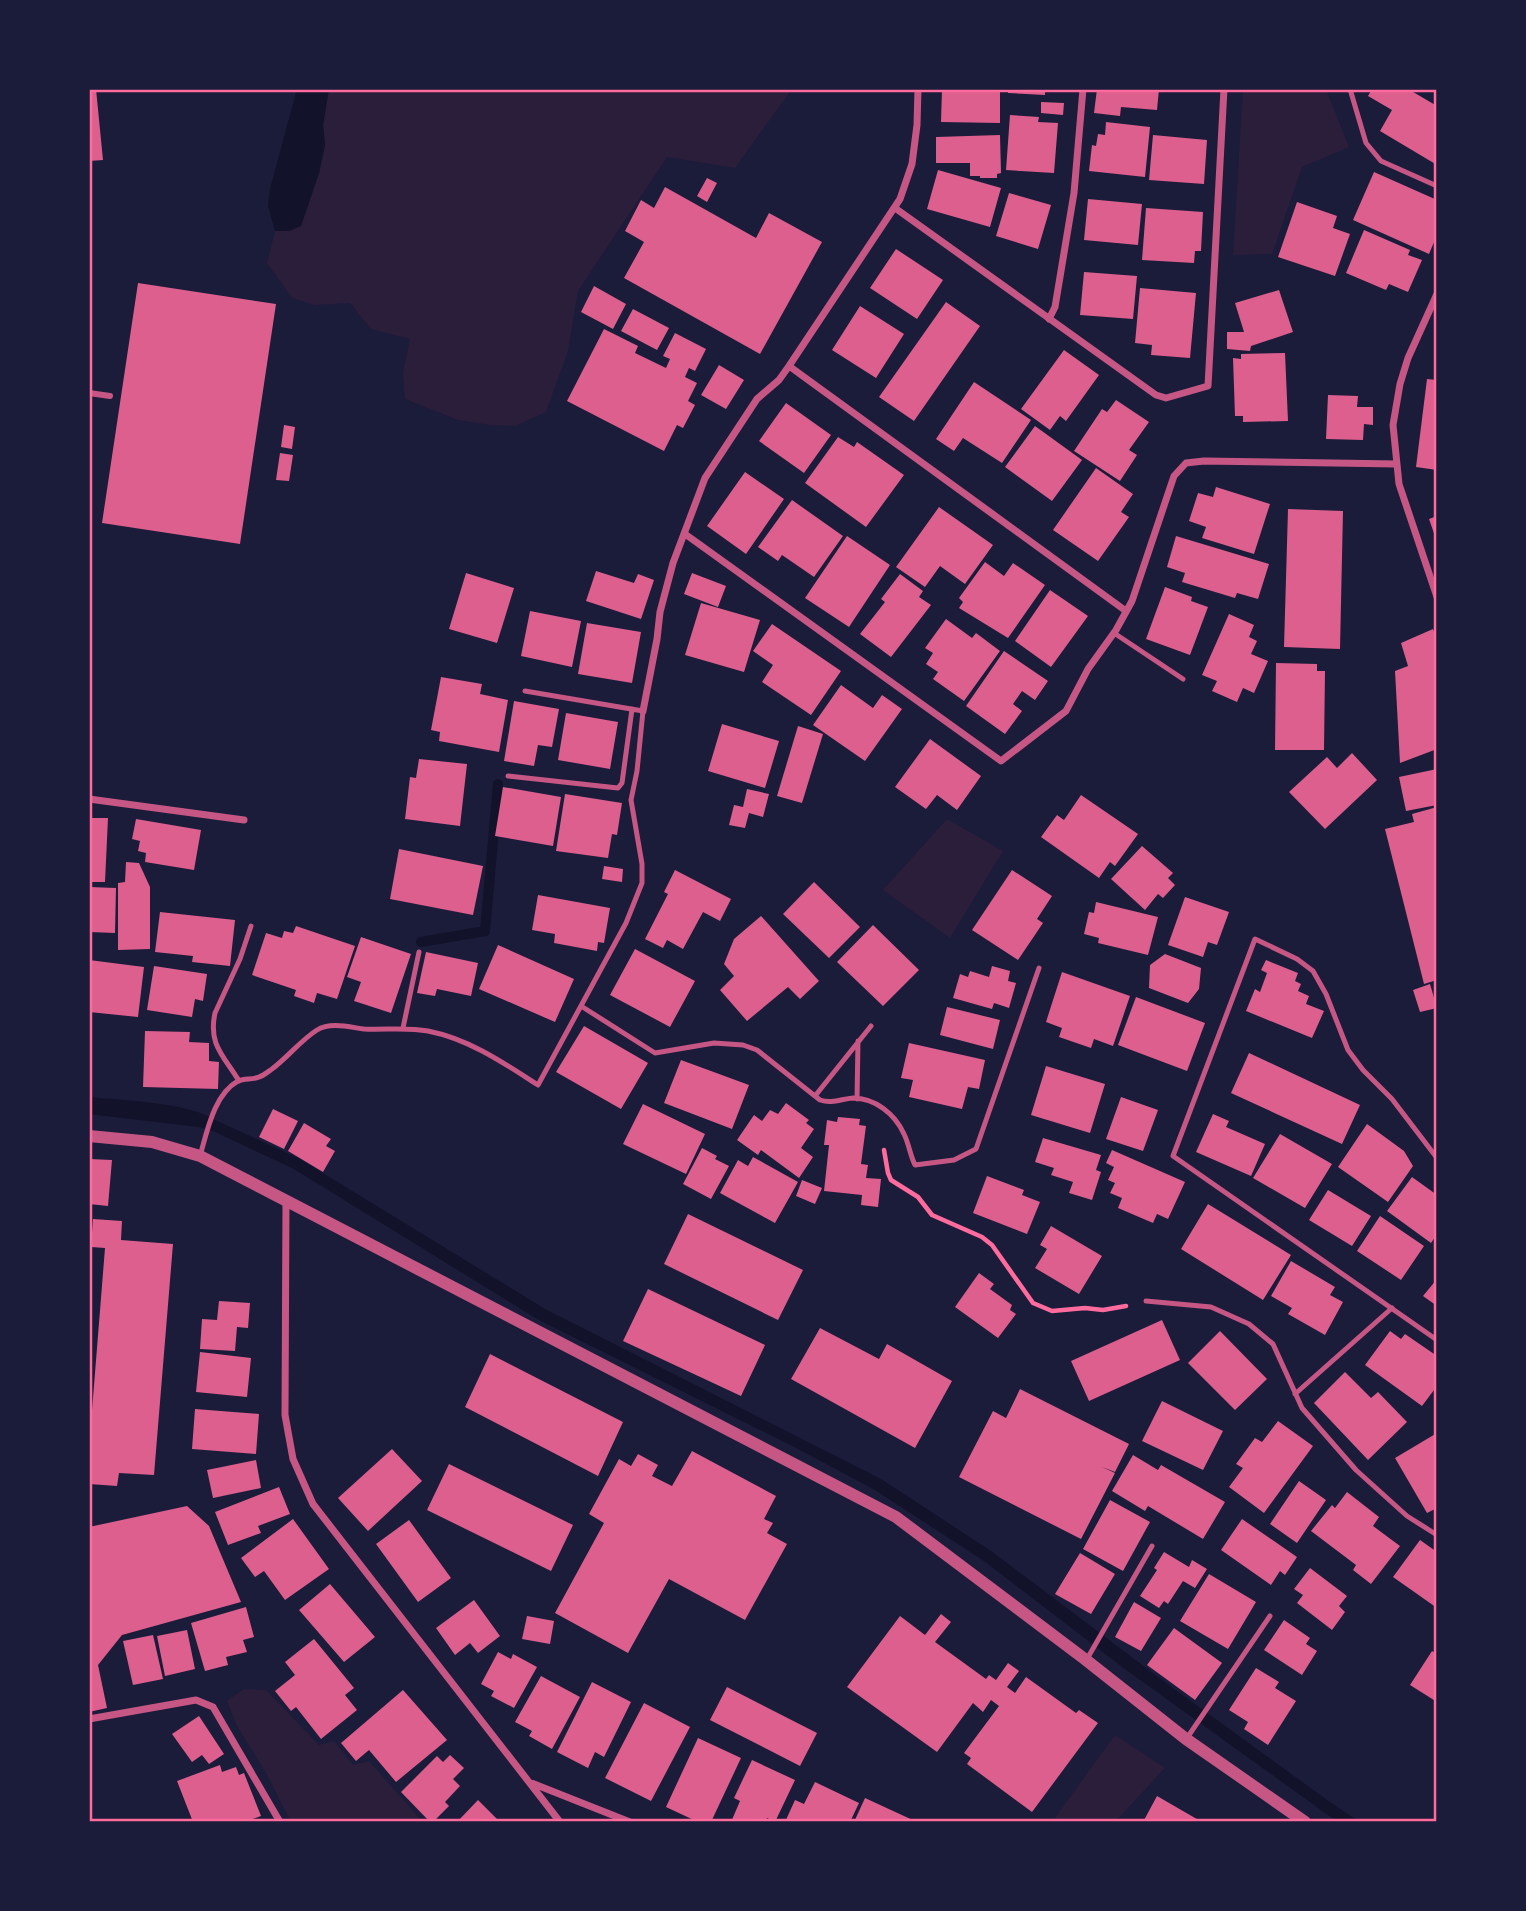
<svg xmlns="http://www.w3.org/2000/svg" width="1526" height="1911" font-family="Lora,serif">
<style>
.green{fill:#2a1e3b}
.water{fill:#12122b}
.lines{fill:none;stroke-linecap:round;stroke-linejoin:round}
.stream{stroke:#12122b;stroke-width:10}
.building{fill:#dd5f8e}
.path{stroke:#ff6b9d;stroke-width:4.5}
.service{stroke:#c65784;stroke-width:5}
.pedestrian{stroke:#c65784;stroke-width:6}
.minor{stroke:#c65784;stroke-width:7}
.tertiary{stroke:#c65784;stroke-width:12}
.neatline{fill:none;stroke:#ff6b9d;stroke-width:2.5}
</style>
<rect width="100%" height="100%" fill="#1b1b3a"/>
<!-- green -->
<path class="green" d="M329,89h463l-57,79 -68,-11 -89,134 -10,60 -22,61 -31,14 -25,-1 -32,-5 -53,-21 -2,-27 7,-33 -39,-10 -21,-26 -35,2 -23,-7 -25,-35 8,-32h14l12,-5 18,-53 6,-28 -2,-20z
M1243,89h83l23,58 -47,20 -30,87 -39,1z
M947,819l56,32 -53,87 -67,-48z
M244,1689l22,1 53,55 15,-4 19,24 16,-4 54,61h-132l-26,-51 -28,-45 -10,-25z
M1115,1735l50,33 -50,54h-63z"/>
<!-- water -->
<path class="water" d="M297,89h32l-6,36 2,20 -6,28 -18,53 -12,5h-14l-7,-25 2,-17z
M89,1097c31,3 102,6 126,23l85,39 245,150 336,170 110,72 179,135 164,119 26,17h-22l-10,-7 -203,-146 -141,-108 -109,-71 -73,-39 -265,-132 -243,-150 -81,-38 -14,-4 -110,-13z"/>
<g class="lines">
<!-- stream -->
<path class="stream" d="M421,942l64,-11 13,-147"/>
</g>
<!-- building -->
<path class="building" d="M89,89h7l7,71 -14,1z
M942,89h58v34l-59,-1z
M1008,89h37v6l-37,-2z
M1097,89h62l-2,21 -36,-3 -1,9 -26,-3z
M1372,89h36l29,17v59l-57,-34 12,-21 -24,-14z
M1041,102l23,1 -1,12 -22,-2z
M1010,115l29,2 -1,5 20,1 -4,50 -48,-3z
M1106,122l44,5 -5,50 -56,-6 3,-26 4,1 2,-12 7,1z
M1000,135l1,38 -4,1v4h-17v-2h-10v-13h-34v-26z
M1153,135l54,5 -3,44 -55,-4z
M938,170l63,18 -11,39 -63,-18z
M1374,172l63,28v35l-8,19 -76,-34z
M707,178l10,5 -10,19 -10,-6z
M665,187l91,51 13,-25 53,29 -62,112 -136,-76 20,-36 -19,-11 16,-31 13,8z
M1009,193l42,12 -13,44 -42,-13z
M1088,199l54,5 -4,41 -54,-5z
M1297,202l40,14 -4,12 17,6 -15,42 -57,-19z
M1146,208l57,4 -2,39h-6l-1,12 -52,-3z
M1364,230l46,20 -2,5 14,5 -14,32 -19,-8 -3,6 -40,-17z
M896,249l47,31 -26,39 -47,-31z
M1084,272l53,4 -4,43 -53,-4z
M138,283l138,21 -36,240 -138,-21z
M594,286l32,18 -13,25 -32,-17z
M1140,288l56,5 -6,65 -39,-3 1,-10 -17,-2z
M1279,290l14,42 -42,14 -1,5 -23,-2v-17h17l-9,-29z
M946,302l34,24 -66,95 -35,-24z
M860,306l44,28 -28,44 -44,-28z
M633,309l36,19 -12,22 -36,-19z
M604,329l34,17 -3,7 31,15 4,-9 -7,-3 12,-23 31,16 -11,22 -6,-3 -4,9 12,6 -9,18 7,4 -12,23 -6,-3 -13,26 -97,-50z
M1064,350l35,25 -33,46 -6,-5 -10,14 -29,-21z
M1285,353l3,68 -45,1v-6h-8l-2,-58 8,1v-5z
M719,365l25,15 -18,29 -25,-14z
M1427,379l10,1v90l-21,-3z
M974,382l57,38 -29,43 -39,-25 -9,13 -18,-12z
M1328,395l30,1 -1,11h16v18l-9,-1 -1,16 -37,-1z
M1116,400l33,22 -20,28 8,5 -17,26 -46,-30 28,-42 5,3z
M786,403l45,32 -27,38 -45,-32z
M284,425l11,2 -3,22 -11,-2z
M1035,426l47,34 -30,41 -47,-34z
M838,437l16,10 3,-5 47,33 -38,52 -61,-44z
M280,453l13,2 -4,26 -13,-1z
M1096,468l37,26 -12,18 8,5 -31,44 -45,-31z
M745,472l39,27 -38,55 -39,-28z
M1216,487l54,17 -16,50 -52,-16 4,-11 -17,-6 9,-28 15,4z
M792,500l51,36 -29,41 -32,-22 -4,6 -20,-14z
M939,507l54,38 -28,39 -25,-18 -15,21 -29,-20z
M1288,509l55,2 -3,138 -56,-2z
M1437,516v23h-1l-7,-20z
M847,536l43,29 -41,62 -44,-29z
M1176,536l93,28 -11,35 -21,-6 -2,5 -53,-16 3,-9 -18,-6z
M985,562l19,14 9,-13 32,22 -37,53 -49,-30 4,-6 -4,-4z
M596,571l38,12 4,-9 16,6 -13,39 -55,-18z
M466,573l48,15 -17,55 -48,-14z
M692,573l34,13 -8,21 -34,-13z
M900,574l23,17 -4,6 12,8 -40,52 -31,-23 25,-32 -4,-3z
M1165,587l27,10 -1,4 17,6 -18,48 -44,-16z
M1050,590l38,26 -37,51 -36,-26z
M701,603l59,17 -16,52 -59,-17z
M530,611l51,10 -9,46 -51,-11z
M1229,614l25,11 -5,12 8,4 -6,13 17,7 -14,32 -11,-5 -6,14 -25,-11 5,-10 -15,-6z
M946,619l26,19 4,-5 24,18 -36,50 -31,-22 5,-7 -12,-8 7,-11 -8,-5z
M587,623l54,9 -9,51 -54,-9z
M772,624l69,47 -30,44 -49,-33 11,-17 -20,-14z
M1433,629l4,11v109l-37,14 -5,-92 13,-5 -7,-23z
M1004,651l44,30 -13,19 -13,-9 -9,13 9,7 -17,23 -39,-28z
M1276,663l41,1v7h8l-1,79h-49z
M441,677l41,7 -2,10 28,6 -9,52 -60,-11 1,-9 -9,-2z
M841,685l32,23 9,-13 20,14 -37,52 -52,-36z
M514,701l45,8 -7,38 -14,-2 -4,21 -30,-5z
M566,713l52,9 -8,47 -52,-9z
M722,724l57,17 -14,47 -57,-17z
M798,726l25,8 -21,69 -25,-7z
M930,739l51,37 -24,34 -20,-15 -11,14 -31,-22z
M1352,753l25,27 -52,49 -36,-37 38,-35 10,11z
M419,759l48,5 -7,62 -55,-7 5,-42 6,1z
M1437,769v36l-31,6 -7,-34z
M503,787l58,10 -8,49 -58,-10z
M747,789l22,5 -6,23 -14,-4 -4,15 -16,-3 5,-20 9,2z
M565,794l57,9 -5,32 -5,-1 -4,24 -52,-7z
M1081,795l57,39 -23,32 -5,-4 -11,16 -58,-41 16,-22 7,5z
M1437,807v173l-13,4 -39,-155 29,-7 -2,-8z
M89,818h19l-3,64h-16z
M136,819l65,11 -7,40 -49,-8 1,-9 -8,-2 2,-10 -8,-2z
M1142,846l31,27 -5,5 7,7 -12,13 -5,-4 -13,16 -34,-31z
M399,849l84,17 -10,49 -83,-16z
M126,862l13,1 11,24v62l-32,1v-67l7,-1z
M604,866l19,3 -1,13 -20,-3z
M675,870l56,29 -11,22 -17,-9 -20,37 -16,-9 -4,8 -18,-9 23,-45 -4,-2z
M1012,870l40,26 -15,23 6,4 -25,37 -46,-30z
M814,882l46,45 -31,31 -46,-44z
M89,887l27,1 -1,45 -26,-1z
M538,895l72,13 -6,35 -6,-1 -1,9 -43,-8 1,-9 -23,-4z
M1185,897l44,15 -12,33 -9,-3 -5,15 -35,-12z
M1096,902l62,15 -10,38 -50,-12 1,-5 -15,-4 5,-22 5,1z
M160,912l75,8 -5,46 -38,-4 1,-6 -38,-4z
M761,916l58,65 -19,18 -12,-12 -41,34 -27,-31 14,-14 -10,-12 10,-25z
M873,925l46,45 -36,36 -46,-44z
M296,926l59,20 -18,53 -20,-6 -3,10 -20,-7 2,-6 -44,-15 14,-42 16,5 2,-7 9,2z
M361,937l50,17 -20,59 -37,-12 7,-19 -14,-5z
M498,945l76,34 -19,43 -76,-33z
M635,949l60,32 -25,46 -60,-32z
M426,952l52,11 -7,33 -34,-7 -2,7 -18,-3z
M1165,954l36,14 -2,21 -11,14 -39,-15 1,-23z
M89,960l55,7 -6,50 -49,-5z
M1266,960l32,13 -3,8 6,3 -3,7 11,5 -3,8 18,7 -12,27 -66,-27 9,-22 5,3 7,-19 -6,-3z
M154,966l53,8 -4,27 -8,-2 -3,18 -45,-7z
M992,966l18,5 -2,10 8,2 -7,25 -15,-5 -2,6 -39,-11 7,-24 8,3 2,-6 19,6z
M1062,972l68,24 -17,50 -19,-7 -3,9 -32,-11 3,-9 -16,-6z
M1430,984l7,24 -17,4 -7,-22z
M1136,997l69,26 -18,48 -69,-26z
M947,1007l53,13 -7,29 -53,-14z
M584,1026l64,37 -27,46 -65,-37z
M145,1031l45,1 -1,10 20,1v18l10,1 -1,27 -75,-2z
M909,1043l76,17 -6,29 -11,-2 -6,22 -53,-12 4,-17 -12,-2z
M1249,1053l111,52 -18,39 -111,-51z
M681,1060l68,25 -17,44 -68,-26z
M1046,1066l59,18 -15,49 -59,-18z
M1121,1097l37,13 -15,41 -37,-12z
M786,1103l23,17 -3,3 8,6 -13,19 12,9 -14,21 -38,-28 -3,5 -21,-15 17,-25 8,6 8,-11 8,4z
M643,1104l62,30 -19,40 -63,-30z
M273,1109l25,12 -14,28 -25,-12z
M1213,1114l16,7 -3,6 39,17 -14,32 -55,-24z
M838,1117l22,2 -1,6 7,1 -5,38 7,1 -2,13 15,1 -3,28 -17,-2 1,-10 -38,-4 5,-46h-5l3,-25 10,2z
M304,1123l27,16 -5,7 9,5 -12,21 -35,-21z
M1367,1124l37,27 9,15 -25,36 -50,-35z
M1280,1134l52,30 -27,44 -52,-30z
M1043,1138l58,17 -5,15 5,2 -9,28 -23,-7 4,-11 -22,-7 3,-7 -19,-6z
M702,1148l15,8 -2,3 14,7 -18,33 -28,-15z
M1112,1150l73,32 -17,37 -11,-5 -4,9 -35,-15 4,-10 -12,-5 5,-10 -7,-3 6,-13 -8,-4z
M753,1157l45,25 -23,41 -55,-30 18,-33 10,6z
M89,1159l23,1 -4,46 -19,-2z
M987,1176l37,14 -2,5 18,7 -13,32 -54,-21z
M1412,1177l25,18v39l-6,9 -44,-32z
M802,1180l20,8 -7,16 -19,-8z
M1328,1190l43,26 -19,30 -43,-26z
M1208,1204l83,51 -28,45 -82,-51z
M688,1214l115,56 -25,50 -114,-56z
M1380,1216l44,30 -23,34 -44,-29z
M93,1219l29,2 -1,19 52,4 -19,231 -35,-2 -2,13 -28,-2v-36l16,-200 -14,-1z
M1051,1226l51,30 -23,38 -44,-26 12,-19 -7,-4z
M1291,1261l44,26 -5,8 13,7 -18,33 -37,-21 4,-6 -21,-12z
M979,1273l15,11 -4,5 22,16 -2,5 6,4 -18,24 -43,-31z
M1437,1279v27l-14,-10z
M648,1289l117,56 -24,51 -118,-55z
M219,1301l31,2 -2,25 -11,-1 -2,24 -35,-2 2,-30 15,1z
M1162,1320l18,40 -91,41 -18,-40z
M820,1328l59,31 8,-15 65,37 -37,67 -124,-69z
M1220,1331l47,48 -32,31 -47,-47z
M1390,1331l11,8 4,-5 32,22v30l-15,20 -57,-41z
M200,1352l51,6 -4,39 -51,-5z
M490,1354l133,68 -25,54 -133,-69z
M1345,1372l26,26 7,-6 29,30 -39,38 -54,-57z
M1020,1389l109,55 -14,28 -13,-5 13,6 -34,66 -122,-62 34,-66 13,7z
M1162,1401l61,30 -20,39 -61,-29z
M195,1409l64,5 -3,40 -64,-5z
M1278,1421l35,25 -49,67 -35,-26 14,-19 -7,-4 19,-26 7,4z
M1437,1433v75l-10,5 -32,-55z
M392,1449l30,32 -54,50 -30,-33z
M692,1451l84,45 -12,23 9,4 -6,10 20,11 -42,76 -76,-41 -41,74 -73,-40 49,-90 -15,-9 30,-55 12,7 7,-12 20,11 -6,11 20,10z
M1133,1455l25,15 3,-5 64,37 -22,37 -55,-33 -3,5 -33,-20z
M256,1460l5,28 -48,10 -6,-28z
M449,1464l124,61 -22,46 -124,-61z
M1299,1481l27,19 -29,43 -27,-19z
M279,1487l11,27 -32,12 3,7 -33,12 -13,-33z
M1347,1492l32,25 -6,9 27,20 -29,38 -18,-14 3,-5 -45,-34 21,-26 3,3z
M1110,1500l40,22 -27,49 -40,-22z
M187,1506l22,20 32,76 -119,33 -24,30 9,43 -18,4v-185z
M293,1519l36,50 -44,31 -21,-29 -9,6 -14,-19z
M1242,1519l55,38 -12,18 -5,-4 -9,14 -50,-35z
M409,1520l42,58 -33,24 -42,-58z
M1420,1540l17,12v56l-44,-31z
M1164,1552l25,15 3,-7 15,9 -12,19 -12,-7 -15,23 -4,-3 -5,7 -19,-12 17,-26 -3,-2z
M1080,1553l35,21 -24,40 -36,-20z
M1310,1568l37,28 -8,10 6,6 -13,18 -35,-27 6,-8 -9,-6z
M1209,1574l47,28 -28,47 -48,-28z
M330,1584l45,53 -31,25 -45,-52z
M474,1600l26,36 -22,17 -8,-10 -15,12 -19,-27z
M1134,1602l27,16 -20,33 -26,-14z
M246,1607l8,30 -11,3 4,12 -21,5 2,8 -23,6 -14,-48z
M941,1614l10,8 -16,20 51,37 3,-4 7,5 12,-17 11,8 -12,16 8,6 11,-16 50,36 3,-3 19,13 -66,89 -65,-48 4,-6 -7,-5 35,-47 -8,-6 -8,12 -10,-9 -36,49 -90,-65 53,-71 25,19z
M527,1616l27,5 -4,23 -28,-5z
M1284,1620l26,18 -4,6 11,7 -15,24 -38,-25z
M1174,1628l48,35 -27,37 -48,-35z
M187,1630l8,39 -30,7 -8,-40z
M153,1635l10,44 -30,6 -10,-44z
M314,1639l40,49 -9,7 12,15 -36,29 -25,-32 -5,4 -16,-20 20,-16 -10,-13z
M1432,1651l5,3v48l-27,-17z
M498,1652l13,7 2,-5 24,13 -23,41 -23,-12 3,-5 -13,-7z
M1256,1668l23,14 -4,6 21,13 -28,44 -24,-16 4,-7 -19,-12z
M541,1676l39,21 -28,52 -23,-13 3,-5 -17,-9z
M592,1682l39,20 -27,55 -9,-5 -7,16 -31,-16z
M727,1687l90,46 -17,33 -90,-46z
M403,1690l44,50 -51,42 -27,-32 -13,11 -15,-18z
M644,1703l46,24 -39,74 -46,-23z
M199,1716l25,38 -15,10 -7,-9 -10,7 -20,-28z
M698,1738l43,20 -30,64h-13l-32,-15z
M450,1755l14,13 -11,11 7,7 -15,16 4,4 -16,16h-3l-29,-30 36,-36 6,6z
M752,1760l43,20 -20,42 -8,-4 -2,4h-34l9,-21 -6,-3z
M220,1765l2,7 14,-5 3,8 5,-2 17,43 -17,6h-51l-16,-41z
M815,1782l44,21 -9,19h-65l10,-22 9,4z
M1157,1796l45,26h-59z
M865,1798l52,24h-63z
M478,1800l22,22h-43z"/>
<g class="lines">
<!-- path -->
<path class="path" d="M884,1150l4,23 3,7 27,17 14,18 50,22 10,8 41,58 19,8 33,-3 18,2 23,-4"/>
<!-- service -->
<path class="service" d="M1350,89l16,54 15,18 56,25
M1114,633l69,46
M508,776l110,12 4,-5 10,-74
M581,1006l74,47 59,-10 29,2 14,5 63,50c12,4 21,-1 33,-2 22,0 42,16 51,36 5,10 6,21 11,31l39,-5 22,-11 63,-181
M403,1028l16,-76
M239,1081c-15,-25 -31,-36 -24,-68l25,-54 11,-33
M815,1096l56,-70
M857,1099l1,-58
M200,1156c7,-24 14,-62 38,-75 7,-3 14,-1 21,-4 4,-1 10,-6 13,-8 16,-12 29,-29 45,-39 13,-8 32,-3 47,-1 21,1 43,-2 64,2 41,8 76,32 110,54l88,-162 16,-40v-19l-11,-64 6,-29 6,-60 -118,-20
M1437,1158l-45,-59 -29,-29 -15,-20 -22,-56 -13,-23 -16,-12 -42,-20 -82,217 264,184
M1146,1301l65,6 38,17 24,20 29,64 54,62 51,46 30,19
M1295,1394l97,-86
M1087,1659l65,-113
M1187,1738l83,-122"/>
<!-- pedestrian -->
<path class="pedestrian" d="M89,393l21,3"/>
<!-- minor -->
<path class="minor" d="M895,208l261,187 10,3 42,-12 16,-297
M1437,294l-29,64 -8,26 -7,41 6,59 38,113
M1049,319l6,-12 19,-114 9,-104
M789,366l337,245
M685,534l316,227 65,-50 22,-42 28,-39 16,-29 42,-125 12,-13 18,-2 193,3
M643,711l14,-72 3,-27 13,-49 32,-85 52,-79 22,-19 10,-14 111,-167 12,-35 5,-39 1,-36
M89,799l155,21
M286,1200l-1,215 8,44 20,45 247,318
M89,1719l107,-19 17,7 67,115
M529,1782l101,40"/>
<!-- tertiary -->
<path class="tertiary" d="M89,1136l63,6 48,14 696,361 190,143 100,79 119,83"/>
</g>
<!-- border -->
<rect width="1526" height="1911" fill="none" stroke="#1b1b3a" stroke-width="182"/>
<rect x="91" y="91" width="1344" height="1729" class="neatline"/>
</svg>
